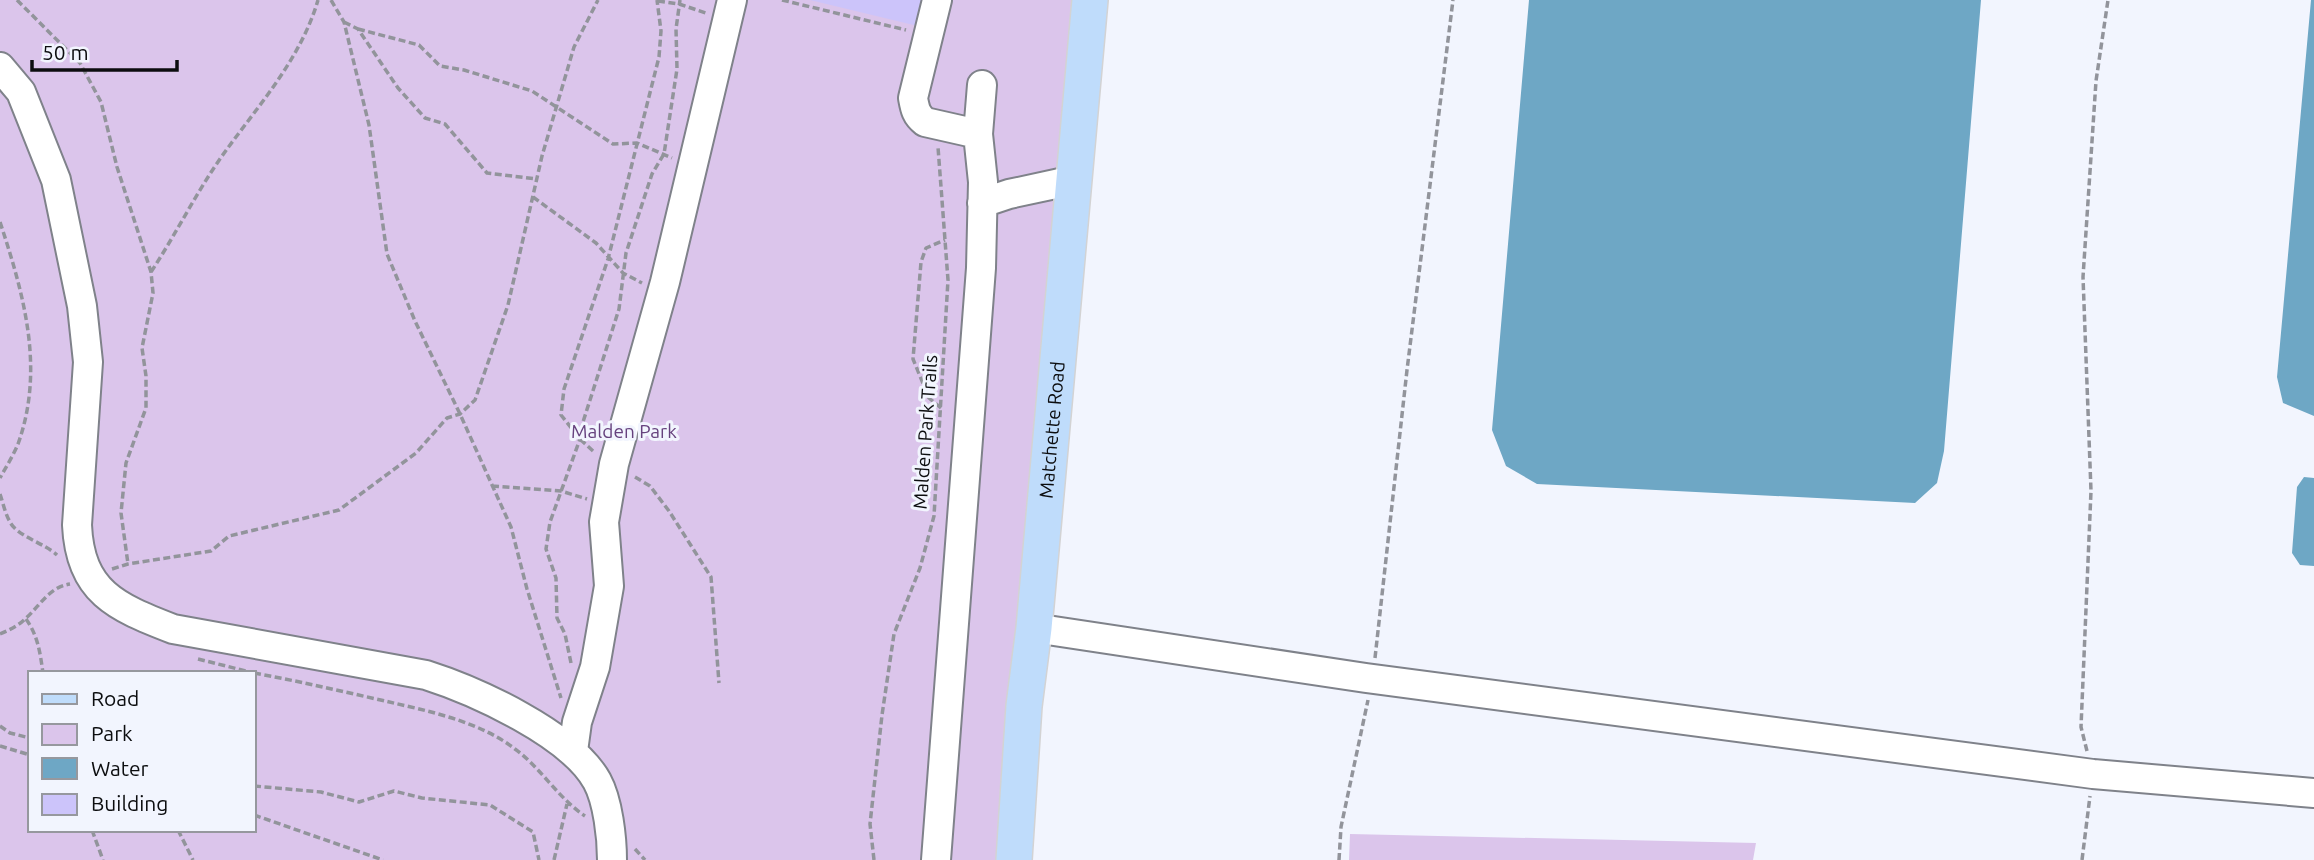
<svg xmlns="http://www.w3.org/2000/svg" width="2314" height="860" font-family="Ubuntu,sans-serif">
<style>
.green{fill:#dbc5eb;fill-rule:evenodd}
.water{fill:#6ea7c5}
.building{fill:#ccc4fa}
.lines{fill:none;stroke-linecap:round;stroke-linejoin:round}
.minor-casing{stroke:#7f828a;stroke-width:32}
.major-casing{stroke:#d3d3d4;stroke-width:38}
.path{stroke:#92949b;stroke-width:3.5;stroke-dasharray:7 3.5;stroke-linecap:butt}
.minor{stroke:#fff;stroke-width:28}
.major{stroke:#bfdcfb;stroke-width:35}
.labels{text-anchor:middle;dominant-baseline:central;stroke-width:6;stroke-linejoin:round;paint-order:stroke}
.street-label{font-size:19px;fill:#0c0d0f;stroke:#f2f5fe}
.park-label{font-size:19px;fill:#66427e;stroke:#f2f5fe}
</style>
<rect width="100%" height="100%" fill="#f2f5fe"/>
<!-- green -->
<path class="green" d="M0,0h1093l-73,860h-1020zM30,673h224v157h-224z
M1350,834l406,9 -3,17h-404z"/>
<!-- water -->
<path class="water" d="M1529,0h452l-37,451 -7,32 -22,20 -378,-19 -31,-18 -14,-36z
M2311,0h3v416l-31,-13 -6,-26z
M2304,477l10,1v88l-14,-1 -8,-12 5,-66z"/>
<!-- building -->
<path class="building" d="M810,0h123l-7,28z"/>
<g class="lines">
<defs>
<path id="minor" d="M937,0l-24,98c2,11 3,17 12,24l53,12
M0,67l21,25 35,88 26,126 6,56 -11,163c3,67 39,82 96,104l253,46c50,16 145,59 171,106 11,20 15,57 15,79
M982,203l27,-9 65,-14
M1034,628l332,50 727,96 221,19
M573,751l4,-29 18,-55 14,-81 -5,-64 10,-58 51,-182 67,-282
M936,860l45,-592 2,-86 -5,-48 4,-49"/>
<g id="major">
<path id="s1" d="M1014,860l10,-154 10,-78 56,-628"/>
</g>
</defs>
<!-- minor casing -->
<use href="#minor" class="minor-casing"/>
<!-- major casing -->
<use href="#major" class="major-casing"/>
<!-- path -->
<path class="path" d="M17,0l63,63 21,39 16,65 34,105 2,21 -11,55 4,28v32l-20,55 -5,50 7,51
M331,0l13,22 25,103 18,129 28,67 45,93 51,113 16,62 34,109
M782,0l124,30
M658,1l21,3 27,9
M344,22l14,7 40,59 27,30 20,6 42,49 50,6
M358,29l61,16 21,21 24,4 68,21 81,53 24,-1 35,15
M533,197l63,46 27,30 19,10
M0,222c24,73 45,147 18,222 -5,12 -12,23 -18,34
M151,272c25,-38 45,-79 71,-116 35,-49 79,-97 96,-156
M941,408l-12,-10 -16,-39 8,-97 5,-14 19,-8
M593,451l-13,-12 -19,-24 3,-26 44,-130 51,-202 2,-26 -4,-31
M635,477l15,9 19,25 42,66 8,106
M492,486l69,5 26,8
M0,494c3,9 5,19 10,28 7,14 34,21 47,33
M112,569l16,-5 83,-13 18,-15 110,-26 77,-57 31,-35 13,-4 15,-14 33,-95 34,-149 32,-109 24,-47
M26,619c12,17 14,33 17,54
M0,634c9,-4 18,-8 25,-15 15,-13 24,-32 45,-35
M1375,658l32,-288 46,-370
M198,659l56,14
M571,663l-6,-29 -8,-16 -1,-40 -10,-29 4,-27 30,-83 3,-17 36,-113 7,-56 26,-79 12,-20 13,-85 -1,-40 4,-29
M254,673c44,8 87,18 131,28 43,10 94,20 130,48 26,19 43,49 70,67
M0,726l10,7 20,5
M0,746l30,9
M2087,751l-6,-24 10,-236 -8,-214 13,-196 12,-81
M254,786l67,6 38,10 35,-11 28,7 68,7 43,27 6,28
M254,815l129,45
M92,830l11,30
M178,830l15,30
M635,849l10,11
M554,860l13,-56
M874,860l-4,-36 12,-109 12,-81 26,-66 14,-52 14,-236 -10,-133
M1339,860l2,-33 27,-127
M2082,860l8,-64"/>
<!-- minor -->
<use href="#minor" class="minor"/>
<!-- major -->
<use href="#major" class="major"/>
</g>
<g class="labels">
<!-- street labels -->
<g class="street-label">
<text stroke="none"><textPath href="#s1" startOffset="432">Matchette Road</textPath></text>
<text transform="translate(925 432) rotate(-86)">Malden Park Trails</text>
</g>
<!-- park labels -->
<g class="park-label">
<text x="624" y="431">Malden Park</text>
</g>
</g>
<!-- legend -->
<rect x="28" y="671" width="228" height="161" fill="#f2f5fe" stroke="#96989e" stroke-width="2"/>
<rect x="42" y="694" width="35" height="10" fill="#bfdcfb" stroke="#96989e" stroke-width="2"/>
<text x="91" y="706" font-size="21" fill="#0c0d0f">Road</text>
<rect x="42" y="724" width="35" height="21" fill="#dbc5eb" stroke="#96989e" stroke-width="2"/>
<text x="91" y="741" font-size="21" fill="#0c0d0f">Park</text>
<rect x="42" y="758" width="35" height="21" fill="#6ea7c5" stroke="#96989e" stroke-width="2"/>
<text x="91" y="776" font-size="21" fill="#0c0d0f">Water</text>
<rect x="42" y="794" width="35" height="21" fill="#ccc4fa" stroke="#96989e" stroke-width="2"/>
<text x="91" y="811" font-size="21" fill="#0c0d0f">Building</text>
<!-- scale -->
<path d="M32 60v10h145v-10" fill="none" stroke="#0c0d0f" stroke-width="3.5"/>
<text x="42" y="60" font-size="21" fill="#0c0d0f" stroke="#f2f5fe" stroke-width="5" paint-order="stroke">50 m</text>
</svg>
